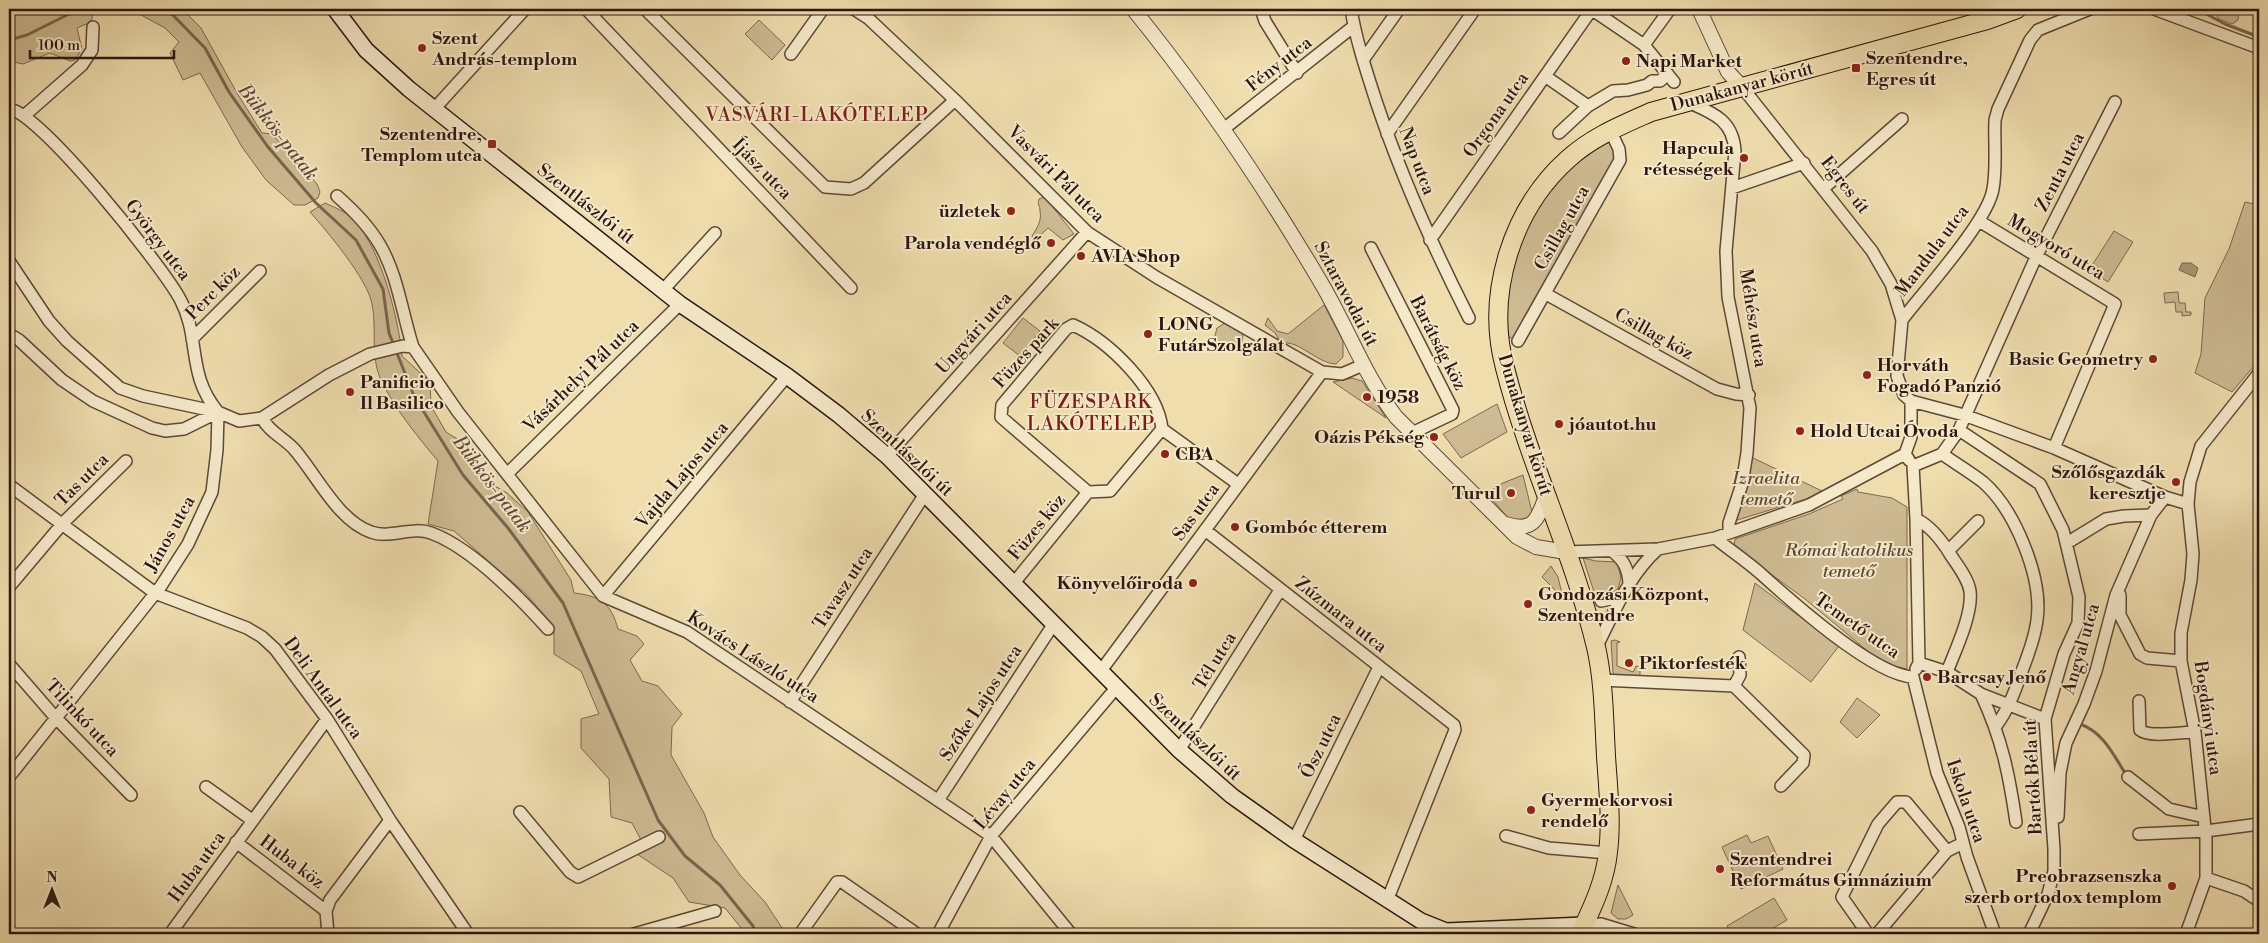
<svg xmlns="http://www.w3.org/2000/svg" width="2268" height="943" font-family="'Libre Bodoni',serif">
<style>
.green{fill:#cebb93;stroke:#7d6851}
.water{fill:#ad9978;stroke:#79654e}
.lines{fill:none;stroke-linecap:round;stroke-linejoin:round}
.stream{stroke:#79654e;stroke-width:3}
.minor-casing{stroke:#5d4837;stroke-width:14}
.tertiary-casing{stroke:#5d4837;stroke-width:16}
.secondary-casing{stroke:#2c160f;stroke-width:18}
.primary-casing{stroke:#2c160f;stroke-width:20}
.minor{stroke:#f5e9ca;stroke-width:11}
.tertiary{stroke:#f5e9ca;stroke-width:14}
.secondary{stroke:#f5e9ca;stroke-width:15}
.primary{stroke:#efddae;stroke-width:18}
.poi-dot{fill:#8f2418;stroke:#f5e9ca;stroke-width:2}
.labels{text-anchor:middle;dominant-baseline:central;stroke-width:4;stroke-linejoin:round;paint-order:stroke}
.poi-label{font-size:18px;font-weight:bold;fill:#2c160f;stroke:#f5e9ca;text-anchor:start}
.street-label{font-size:18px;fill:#2c160f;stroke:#f5e9ca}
.park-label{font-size:18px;font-style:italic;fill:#5d4837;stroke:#f5e9ca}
.neighbourhood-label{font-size:19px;letter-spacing:1px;fill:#7a1f14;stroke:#f5e9ca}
.water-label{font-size:19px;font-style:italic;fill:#604a39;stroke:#f5e9ca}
</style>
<rect width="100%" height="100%" fill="#efddae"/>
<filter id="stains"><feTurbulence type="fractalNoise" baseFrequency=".004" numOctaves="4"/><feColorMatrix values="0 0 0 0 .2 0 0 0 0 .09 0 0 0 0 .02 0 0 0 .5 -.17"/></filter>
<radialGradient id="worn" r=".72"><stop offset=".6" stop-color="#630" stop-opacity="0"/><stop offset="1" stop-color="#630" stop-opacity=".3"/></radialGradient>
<!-- green -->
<path class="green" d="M24,9h81l-12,4 -2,9 -14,6 5,21 -7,11 -5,1 -20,-8 -27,11 -14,-3v-42z
M130,9h52l19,19 36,65 25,40 10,1 45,50 3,8 -2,6 -13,7h-11l-28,-25 -24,-33 -42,-74 -17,7 -13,-27 9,-11 -14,-14z
M2216,9h23l-1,11 -6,4 -13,-5 -5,-6z
M759,20l26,25 -13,15 -27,-26z
M1610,130l10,30 -102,181 -18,-8v-22l31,-109z
M1045,197l29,37 -11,6 -15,-12 -14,13 -2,-5c5,-8 10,-15 8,-25 0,-6 -3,-6 -1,-12z
M2245,202l14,3v155l-27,32 -37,-19 6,-19 4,-56 24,-49z
M325,203c8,4 18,7 24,13 30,23 50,104 53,140l28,26 1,24 15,26 16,10 26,40 19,11 21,19 43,68 3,13c26,3 37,10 44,36l19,7 7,8 -14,16 12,21 16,5 24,28 -10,13 -1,28 33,58 9,24 27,38 25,27 21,32h-40l-21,-26 -36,-6 -16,-24 -36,-24 4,-14 -9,-17 -21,-6 -2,-38 -28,-31v-29l18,-5 -18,-43 -27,-17v-28l-29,-33 -71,-62 -26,-7 10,-63c-21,-25 -43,-52 -57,-81 -11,-24 -4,-51 -9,-76 -4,-24 -45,-73 -62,-92z
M2114,231l19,11 -25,40 -19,-12z
M2178,292l1,11h6l1,9h5v3l-9,1v-4h-6l-1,-10 -10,1 -1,-10z
M1324,305l19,36v16l-7,7c-20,-1 -36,-24 -55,-21l-6,-10 -10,-8 3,-7 9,13 11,3z
M1023,318l17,13 -20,25 -17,-13z
M1225,323l14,6 4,6 -1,8h-24l-3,-7 2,-8z
M1352,378l10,3 24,37 -53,-36z
M1497,404l10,28 -46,26 -18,-24z
M1749,456l73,35 -13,7 -75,23z
M1523,475l9,37 -6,11 -18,-5 -21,-25 16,-10z
M1857,489l1,3 34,6 15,9v162l-25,-6 -77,-64 -71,-52 1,-8 74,-25 34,-15 -2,-3z
M1583,558l13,3 21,1 4,16 -3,11 -14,9 -9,-3z
M1551,566l7,11 5,21 -21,-21z
M1755,583l84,63 -28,36 -68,-52z
M1615,640l5,2 -3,1v23l16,6 3,-6 4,1v10l-24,-1 -3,-3 -2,-32z
M1857,698l23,17 -23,23 -17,-16z
M1747,835l4,8 17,-7 15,33 -42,20 -19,-42z
M1618,885l15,30 -7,4h-8l-7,-6z
M1774,898l13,22 -24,14h-31l-5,-8z"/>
<!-- water -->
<path class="water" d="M2182,263h9l7,5 -3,9 -16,-7z"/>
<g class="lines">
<!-- stream -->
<path class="stream" d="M167,9l38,39 24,44 39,55 48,56 40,37 27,49 6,44 25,63 49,79 45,53 55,75 95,217 27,36 35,29 33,41 3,8
M2197,9l28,15 34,13
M9,40l18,-5 52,-26
M2080,724c23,8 33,30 45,49"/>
<defs>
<path id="minor" d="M586,9l265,279
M645,9l180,178 26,2 13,-6 91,-83
M854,9l14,9 87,82 132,132 69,45 166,95 20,2 21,-9
M1261,9l4,12 32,52
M1351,9c5,31 15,61 25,92 25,75 57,146 93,217
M1591,9l53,36 30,37
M2154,9l105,39
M1644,45l26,-36
M791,54l32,-45
M1363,60l36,-51
M1545,76l43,30
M1742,87l130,164 19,33 11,36 -5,56 7,19 7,6 53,14 90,33 111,49 23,7
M1688,102c25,11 45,18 47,49l-9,100 2,46 22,111 -3,45 -5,31 -13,39v10
M435,108l90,-99
M9,109c30,2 154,158 171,190 21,39 6,75 38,113
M25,115l57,-50 10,-15 1,-23
M1225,128l129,-102
M1559,133l29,-27 25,-15 15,-1 19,-5 5,-4h8l8,-7
M1387,134l88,-125
M1732,188l72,-25
M1824,188l78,-69
M337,196c16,14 32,30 43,49 18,31 22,68 33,102
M1979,221l136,83 -61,144
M1430,240l162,-231
M1371,248l82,162 -1,4 -40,19
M9,261l40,60 18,20 53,47 23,8 75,16 21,9 23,-3 67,-43 41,-21 33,-8 10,1 45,65 145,184 84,36 304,204 80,98
M663,290l52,-57
M1546,294l171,95 19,5 13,1
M1902,320c22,-29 86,-99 91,-131 4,-22 1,-47 2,-69l3,-11 32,-69 8,-10 52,-21
M1073,325c36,16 85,64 89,104l-52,62 -22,1 -87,-75 1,-12 64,-76z
M9,334l10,6 43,40 31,21 59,27 13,3 19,-2 34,-17
M192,339l68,-68
M1518,341l102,-181 -1,-11 -9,-19
M262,418c7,14 22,20 32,31 22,25 44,72 77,83 18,7 41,-6 60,1 39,14 89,65 117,96
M1162,429l76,55
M1959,430l81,54 23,46 16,67 -1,26 -14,31 -19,65 9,130v22l-6,23 -19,40
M1942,454c13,9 28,18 41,28 32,28 60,96 54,138 -2,18 -9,35 -15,51 -7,20 -14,39 -26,55
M887,456l200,-224
M1909,460l-4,-6 6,-17v-36
M1913,466l29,-12 17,-24 77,-173 79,-155
M1913,466l3,53 3,144
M507,474l173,-170
M9,485l146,108 92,35 15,9 13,12 52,70 63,101 78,114
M1916,519c15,7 26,22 34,35 7,11 18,24 20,37 3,23 -15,60 -23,81
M1205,530l249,195 1,5 -68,171
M1715,538c15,12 31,23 45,35 31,28 113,102 153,104
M2067,543l39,-24 18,-3 27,-1
M1612,551c12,9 16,18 17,32
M1948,551l30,-30
M1566,552l92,-3 57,-11 94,-33 96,-51
M1013,584l75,-92
M9,587l54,-64 63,-62
M2120,595v20l20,39 7,4 34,3
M603,596l184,-220
M1601,601l20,-4
M1596,648c18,-35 32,-72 62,-99
M9,664l46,53 76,78
M1916,669l3,-6 28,9 34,22 64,25
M1100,672l222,-300
M1913,677l24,96 22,54 8,30 28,77
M1601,680l133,6 70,69 -1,8 -22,23
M1734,686l6,-11 -1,-18
M1981,694c21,45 28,80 35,128
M2139,701l1,29c9,8 42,2 55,2
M790,702l135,-208
M1179,750l101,-160
M9,777l152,-191 27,-42 24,-52 5,-42 1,-38
M2128,777l41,32 35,8
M206,787l46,33
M939,799l114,-174
M520,812l50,60 8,5 81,-40
M2058,817l2,-44 6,-30 18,-39 12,-33 20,-76 35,-80 14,-18
M2139,834l67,-3 53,-7
M1506,836l43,12 59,5
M1294,840l85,-173
M236,842l90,69
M2206,878l38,13 15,10
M1584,925l17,-1 33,10
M1584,925l16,9
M170,934l157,-215
M328,934l-2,-23 4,-11 60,-80
M634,934l81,-23
M800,934l37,-52h5l75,52
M938,934l53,-98 125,-148
M1868,934l-26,-37 36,-73 19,-22h9l41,49
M1877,934l70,-83 16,-8
M2186,934l20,-56v-40l-11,-106 -14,-71v-28l10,-53 2,-26 -5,-50 2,-22 11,-36 58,-73"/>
<path id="tertiary" d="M1133,9c70,86 131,177 187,272 27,45 44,94 76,136l121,120 19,10 30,5
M1699,9l29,63 14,15
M1506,524c27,9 32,-5 40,-28"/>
<path id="secondary" d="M335,9l31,41 43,39 271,215 107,72 52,39 48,41 292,294 53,46 62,44 127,81 25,10 138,-6"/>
<path id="primary" d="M1580,934c12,-26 25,-52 28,-82 4,-31 0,-64 -2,-96 -2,-36 -2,-74 -10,-109 -23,-95 -67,-184 -91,-279 -20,-74 7,-159 63,-209 24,-22 54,-34 83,-47l336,-92 30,-11"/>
</defs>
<!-- minor casing -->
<use href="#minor" class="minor-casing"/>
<!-- tertiary casing -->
<use href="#tertiary" class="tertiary-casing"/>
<!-- secondary casing -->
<use href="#secondary" class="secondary-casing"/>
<!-- primary casing -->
<use href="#primary" class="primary-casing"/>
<!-- minor -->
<use href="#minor" class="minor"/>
<!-- tertiary -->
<use href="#tertiary" class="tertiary"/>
<!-- secondary -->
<use href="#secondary" class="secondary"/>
<!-- primary -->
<use href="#primary" class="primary"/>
</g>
<!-- markers -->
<g class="poi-dot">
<circle cx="422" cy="48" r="5"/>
<circle cx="1626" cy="61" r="5"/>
<rect x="1851" y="63" width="10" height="10" rx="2.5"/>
<rect x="487" y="139" width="10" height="10" rx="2.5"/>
<circle cx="1744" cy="158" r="5"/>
<circle cx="1011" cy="211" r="5"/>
<circle cx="1051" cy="243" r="5"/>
<circle cx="1081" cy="256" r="5"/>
<circle cx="1148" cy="334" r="5"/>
<circle cx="2153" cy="359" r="5"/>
<circle cx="1867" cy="375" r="5"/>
<circle cx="350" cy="392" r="5"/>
<circle cx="1367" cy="397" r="5"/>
<circle cx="1559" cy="424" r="5"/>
<circle cx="1800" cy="431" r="5"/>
<circle cx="1434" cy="437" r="5"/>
<circle cx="1165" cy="454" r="5"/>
<circle cx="2176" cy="482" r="5"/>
<circle cx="1511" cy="493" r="5"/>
<circle cx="1235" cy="527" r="5"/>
<circle cx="1193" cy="583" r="5"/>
<circle cx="1528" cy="604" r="5"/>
<circle cx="1629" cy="663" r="5"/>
<circle cx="1927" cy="677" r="5"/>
<circle cx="1531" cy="810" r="5"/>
<circle cx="1720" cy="869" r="5"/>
<circle cx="2172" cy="886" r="5"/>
</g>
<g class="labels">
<!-- poi labels -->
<g class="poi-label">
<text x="432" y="38">Szent<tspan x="432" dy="21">András-templom</tspan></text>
<text x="1866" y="58">Szentendre,<tspan x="1866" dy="21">Egres út</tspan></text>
<text x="1636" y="61">Napi Market</text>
<text x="482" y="134" text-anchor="end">Szentendre,<tspan x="482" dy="21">Templom utca</tspan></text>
<text x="1734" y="148" text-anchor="end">Hapcula<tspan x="1734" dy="21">rétességek</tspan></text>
<text x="1001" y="211" text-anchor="end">üzletek</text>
<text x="1041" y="243" text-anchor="end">Parola vendéglő</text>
<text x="1091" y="256">AVIA Shop</text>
<text x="1158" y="324">LONG<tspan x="1158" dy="21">FutárSzolgálat</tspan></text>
<text x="2143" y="359" text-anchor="end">Basic Geometry</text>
<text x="1877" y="365">Horváth<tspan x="1877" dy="21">Fogadó Panzió</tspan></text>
<text x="360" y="382">Panificio<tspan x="360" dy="21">Il Basilico</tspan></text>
<text x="1377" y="397">1958</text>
<text x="1569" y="424">jóautot.hu</text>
<text x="1810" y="431">Hold Utcai Óvoda</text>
<text x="1424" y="437" text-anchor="end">Oázis Pékség</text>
<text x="1175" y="454">CBA</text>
<text x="2166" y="472" text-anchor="end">Szőlősgazdák<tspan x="2166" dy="21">keresztje</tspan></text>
<text x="1501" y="493" text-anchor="end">Turul</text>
<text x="1245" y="527">Gombóc étterem</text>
<text x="1183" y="583" text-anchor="end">Könyvelőiroda</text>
<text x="1538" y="594">Gondozási Központ,<tspan x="1538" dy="21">Szentendre</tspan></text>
<text x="1639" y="663">Piktorfesték</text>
<text x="1937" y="677">Barcsay Jenő</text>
<text x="1541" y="800">Gyermekorvosi<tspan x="1541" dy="21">rendelő</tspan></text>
<text x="1730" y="859">Szentendrei<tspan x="1730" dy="21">Református Gimnázium</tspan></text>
<text x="2162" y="876" text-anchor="end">Preobrazsenszka<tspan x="2162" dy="21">szerb ortodox templom</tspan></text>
</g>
<!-- street labels -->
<g class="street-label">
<text transform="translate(1279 64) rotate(-38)">Fény utca</text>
<text transform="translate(1742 87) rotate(-15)">Dunakanyar körút</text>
<text transform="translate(1496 115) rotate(-55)">Orgona utca</text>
<text transform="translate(1417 161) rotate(69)">Nap utca</text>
<text transform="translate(762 169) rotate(46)">Íjász utca</text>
<text transform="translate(2060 172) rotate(-63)">Zenta utca</text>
<text transform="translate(1056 174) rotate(45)">Vasvári Pál utca</text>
<text transform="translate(1845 185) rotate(52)">Egres út</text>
<text transform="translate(586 204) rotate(38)">Szentlászlói út</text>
<text transform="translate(1562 228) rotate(-61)">Csillag utca</text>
<text transform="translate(158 240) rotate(53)">György utca</text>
<text transform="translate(2056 247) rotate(31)">Mogyoró utca</text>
<text transform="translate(1932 251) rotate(-53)">Mandula utca</text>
<text transform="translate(213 293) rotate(-45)">Perc köz</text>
<text transform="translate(1346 294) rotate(62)">Sztaravodai út</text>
<text transform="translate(1753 318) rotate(81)">Méhész utca</text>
<text transform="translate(974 333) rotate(-48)">Ungvári utca</text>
<text transform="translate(1654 334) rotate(29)">Csillag köz</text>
<text transform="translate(1438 343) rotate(63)">Barátság köz</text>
<text transform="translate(1026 353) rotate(-48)">Füzes park</text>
<text transform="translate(581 376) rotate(-44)">Vásárhelyi Pál utca</text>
<text transform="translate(1525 425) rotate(73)">Dunakanyar körút</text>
<text transform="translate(907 453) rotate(43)">Szentlászlói út</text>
<text transform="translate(682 475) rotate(-50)">Vajda Lajos utca</text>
<text transform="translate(82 480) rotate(-45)">Tas utca</text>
<text transform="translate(1196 512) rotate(-54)">Sas utca</text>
<text transform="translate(1037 527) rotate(-51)">Füzes köz</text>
<text transform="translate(170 534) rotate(-61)">János utca</text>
<text transform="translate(843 588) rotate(-57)">Tavasz utca</text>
<text transform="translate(1341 615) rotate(38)">Zúzmara utca</text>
<text transform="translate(1857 626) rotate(35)">Temető utca</text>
<text transform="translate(2081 649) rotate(-74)">Angyal utca</text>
<text transform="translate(753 657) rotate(33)">Kovács László utca</text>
<text transform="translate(1215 661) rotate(-58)">Tél utca</text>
<text transform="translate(323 688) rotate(54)">Deli Antal utca</text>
<text transform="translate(981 703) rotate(-57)">Szőke Lajos utca</text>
<text transform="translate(82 718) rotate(47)">Tilinkó utca</text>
<text transform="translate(2208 718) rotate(82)">Bogdányi utca</text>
<text transform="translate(1195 737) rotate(43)">Szentlászlói út</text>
<text transform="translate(1321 746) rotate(-64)">Ősz utca</text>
<text transform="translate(2033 777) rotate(-93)">Bartók Béla út</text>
<text transform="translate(1005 794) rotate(-51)">Lévay utca</text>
<text transform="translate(1966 801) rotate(71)">Iskola utca</text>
<text transform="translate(292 862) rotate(37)">Huba köz</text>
<text transform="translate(197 867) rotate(-54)">Huba utca</text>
</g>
<!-- park labels -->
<g class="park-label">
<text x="1766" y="478">Izraelita<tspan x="1766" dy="21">temető</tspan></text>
<text x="1849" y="550">Római katolikus<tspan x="1849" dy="21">temető</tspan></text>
</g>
<!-- neighbourhood labels -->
<g class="neighbourhood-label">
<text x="817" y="115">VASVÁRI-LAKÓTELEP</text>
<text x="1091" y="402">FÜZESPARK<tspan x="1091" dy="22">LAKÓTELEP</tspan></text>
</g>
<!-- water labels -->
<g class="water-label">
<text transform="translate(278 132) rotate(52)">Bükkös-patak</text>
<text transform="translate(492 484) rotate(53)">Bükkös-patak</text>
</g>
</g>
<!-- margin -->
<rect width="2268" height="943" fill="none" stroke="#efddae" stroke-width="30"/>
<rect x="10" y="10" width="2248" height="923" fill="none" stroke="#2c160f" stroke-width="2.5"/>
<rect x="15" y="15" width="2238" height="913" fill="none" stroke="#2c160f"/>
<!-- north arrow -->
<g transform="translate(52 890)" stroke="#f5e9ca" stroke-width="4" paint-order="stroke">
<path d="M0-4L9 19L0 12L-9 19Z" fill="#2c160f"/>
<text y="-8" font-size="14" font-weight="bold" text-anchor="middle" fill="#2c160f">N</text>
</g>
<!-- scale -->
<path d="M30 50v8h144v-8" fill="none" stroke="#2c160f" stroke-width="2.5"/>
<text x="38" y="50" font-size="15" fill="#2c160f" stroke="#f5e9ca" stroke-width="4" paint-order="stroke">100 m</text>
<rect width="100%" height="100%" filter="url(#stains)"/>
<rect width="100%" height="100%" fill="url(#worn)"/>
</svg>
